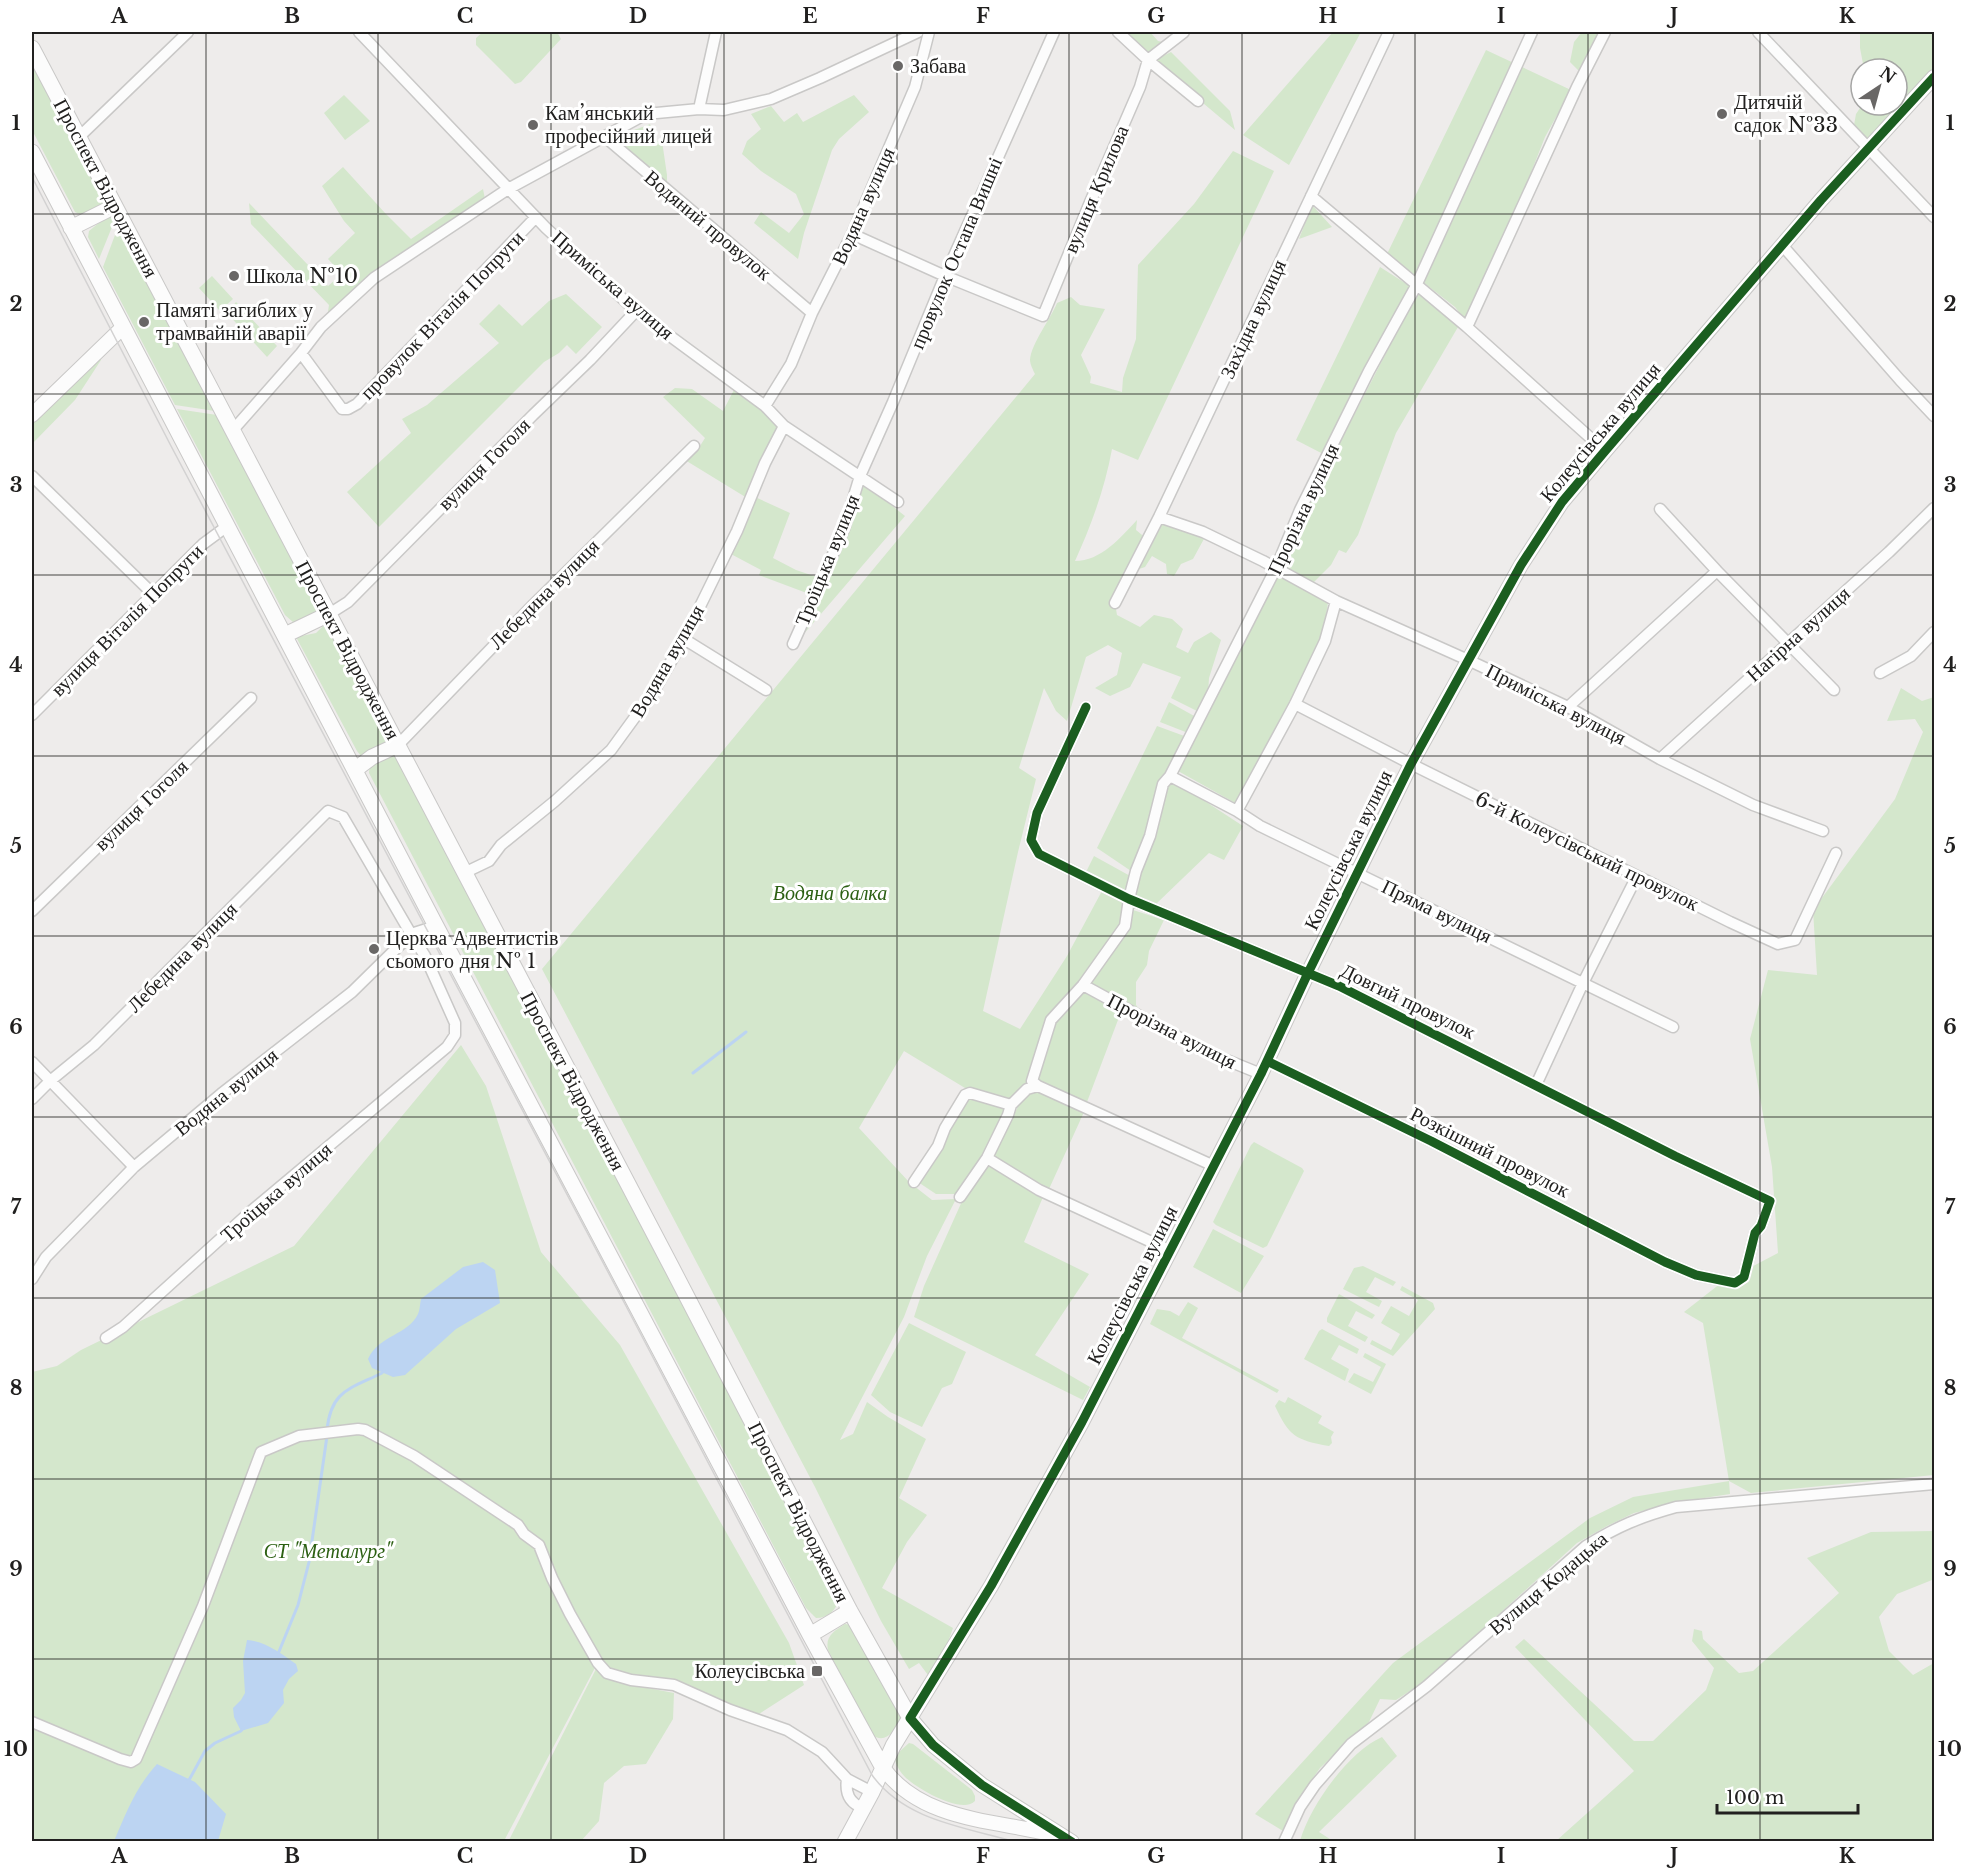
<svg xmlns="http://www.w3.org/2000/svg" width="1966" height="1873" font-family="'Libre Baskerville',serif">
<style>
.green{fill:#d4e7cc}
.water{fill:#bcd4f2}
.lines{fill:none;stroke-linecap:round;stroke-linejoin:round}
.stream{stroke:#bcd4f2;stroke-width:3}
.minor-casing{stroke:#c9c8c7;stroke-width:13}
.tertiary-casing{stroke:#c9c8c7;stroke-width:16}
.secondary-casing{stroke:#c9c8c7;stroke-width:17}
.minor{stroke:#fcfcfc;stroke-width:10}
.tertiary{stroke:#fcfcfc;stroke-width:14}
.secondary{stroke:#fcfcfc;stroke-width:15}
.tram{stroke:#d3d2d2;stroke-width:1.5}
.cycleway-casing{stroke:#fff;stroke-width:13}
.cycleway{stroke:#1b5e20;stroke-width:9}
.grid{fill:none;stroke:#21201f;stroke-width:1.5;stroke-opacity:0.55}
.poi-dot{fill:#696766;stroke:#fff;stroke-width:2}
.labels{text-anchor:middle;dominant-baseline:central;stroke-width:6;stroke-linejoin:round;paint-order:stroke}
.poi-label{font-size:20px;fill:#21201f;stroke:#fff;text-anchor:start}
.street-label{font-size:20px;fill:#21201f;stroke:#fff}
.park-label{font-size:20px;font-style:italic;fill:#2c6013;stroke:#fff}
.neatline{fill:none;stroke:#21201f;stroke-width:2}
.grid-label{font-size:20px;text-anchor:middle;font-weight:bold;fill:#21201f}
</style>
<rect width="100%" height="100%" fill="#eeeceb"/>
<!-- green -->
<path class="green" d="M483,32h74l4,7 -40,43 -6,2 -39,-39v-7z
M1121,32h29l8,9 9,2 -18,15z
M1333,32h28l-72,133 -46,-30z
M1582,32h18l-20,40 -10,-10 4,-20z
M1860,32h74v41l-65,71 -15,-19 2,-11 6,-9h35v-36h-33l-4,-21z
M1486,50l85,40 -26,47 -32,81 -47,103 -11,-14 -68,-53z
M1171,52l59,59 5,19 -82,-69z
M32,59l73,142c-7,8 -20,16 -30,11l-43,-82z
M344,95l26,26 -25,19 -21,-27z
M854,95l15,17 -30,27 -7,11 -28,83 -6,26 -44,-36 7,-11 28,21 15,-19 -8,-20 -35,-23 -19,-17 5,-13 14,-12 -10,-15 20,-8 13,16 13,-9 6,9z
M650,124l7,17h5l5,34v12l-51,-43c6,-12 23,-15 34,-20z
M1233,151l41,20 -136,289 -26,-11c-7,39 -21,77 -37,112 26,0 45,-23 62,-41l-1,10 11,9 -32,64 2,12 23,12 14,-12 18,4 11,10 -7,18 12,6 6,-11 17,-10 10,8 -12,38 -1,16 -9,18 -28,-14 10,-21 -38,-14 -13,24 -20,9 -15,-8 22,-13 5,-22 -14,-8 -22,12 -19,64 -11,-10 -12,-23 -25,80 17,11 -18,73 -35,159 37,18 47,-73 36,-67 22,11 -3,25 -38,53 -38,41 -17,64 -19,18 -45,-13 -61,-37 -45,77 50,54 23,18 24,-1 -29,57 -23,61 -64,123 13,-6 14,-32 21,15 38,22 -27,59 28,17 -20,27 -25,46 71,40 -11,31 -14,16 -9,-12 -10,6 -28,-48 -66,-134 -273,-518 493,-595c-2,-4 -5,-10 -5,-14 1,-16 21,-42 27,-57l14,-6 9,8 25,4 -24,46 10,22 -1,6 32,9 1,-14 13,-39 2,-74 56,-61z
M343,167l42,46 26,26 72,-50 2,10 -158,119 2,-13 -78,-81 -2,-21 79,83 14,-12 -14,-15 27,-26 -11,-12 -22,-35z
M1312,205l20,22 -33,12z
M113,217l1,5 -15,37 -11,-22 1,-6 16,-13z
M118,227l97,184 -40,-6 -72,-138z
M1380,267l33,21 -88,167 -29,-15z
M212,276l21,23 -13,12 -21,-23z
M1417,293l41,34 -62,106 -38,102 -12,18 -7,-3 -8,15 -19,19 -32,-14 25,-60z
M566,294l36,33 -26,27 -9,-9 -8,8 -15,9 -165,165 -32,-35 64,-59 -9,-14 25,-14 72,-62 -20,-19 20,-20 23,22 27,-25z
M236,302l41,44 -10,11 -40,-44z
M100,358l1,2 -26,40 -43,44v-20z
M675,388l17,1 31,22 12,-23 28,19 18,21 -34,70 -62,-38 15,-14 5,-8 -42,-41z
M177,409l40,6 100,185c1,18 -9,18 -23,23l-9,-8z
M862,482l43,34 -103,120 35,-77z
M755,497l35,16 -17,45 23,12 24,8 -8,17 -53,-20 2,-5 -32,-17z
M1164,521l41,16 -12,22 -12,5 -7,12 -7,-2 -1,-10 -14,-8 -7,11 -6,2z
M1277,575l51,27 -5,35 -37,76 -49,91 -59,-33z
M327,622l61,118 -4,5 -23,11 -4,-5 -61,-114 20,-4z
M1901,688l21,13 12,-4v778l-183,18 -22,-12 1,13 -52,8 -44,11 -27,13 -30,17 -150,137 -31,20 -16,-1 -11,23 -49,46 -25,36 -12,27 -28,-17 138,-151 197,-145 43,-21 96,-16 -26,-158 -19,-11 37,-29 57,-30 -6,-86 -22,-128 18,-69 49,5 -4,-65 82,-111 28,-67 -8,-13 -28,2z
M1169,702l27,15 -8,16 -28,-11z
M1157,726l30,11 -53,136 -37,-25z
M396,753l443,845c-2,12 -11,20 -23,20l-10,-10 -437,-835c0,-12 17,-15 27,-20z
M1171,779l72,47 -19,34 -15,-7 -53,51 -23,-7 18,-53 15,-57z
M1094,856l38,21 -8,16 -38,-21z
M1130,909l34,11 -15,31 -2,14 -11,17v23l3,4 -53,-25z
M1083,992l38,20 -34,90 -51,-23 19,-58z
M461,1045l25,41 55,166 79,93 169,298 15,42 -45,29 -28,-7 -47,-24 -49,-6 -27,-8 -10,-7 -94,179h-472v-469l25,-6 24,-16 213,-104z
M1040,1089l44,23 -35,77 -7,-2 -50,-31 29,-55 6,-8z
M969,1097l38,10 -21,45 -28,42h-22l-18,-12 20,-26 11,-24z
M1254,1142l48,26 2,3 -37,75 -4,2 -47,-23 -3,-3 38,-77z
M989,1164l54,33 -19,45 65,32 -54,81 55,32 -7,13 -169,-83 10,-31 39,-87z
M1213,1229l51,27 -23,37 -48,-26z
M1363,1266l33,16 -3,4 -18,-9 -9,15 16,9 -3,6 -36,-18 11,-21z
M1402,1286l31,17 2,6 -42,47 -23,-12 2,-4 19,10 9,-16 -19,-11 10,-17 18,10 9,-16 -18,-10z
M1339,1294l36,21 -3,4 -16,-8 -8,15 20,11 -3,5 -38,-20v-4z
M1188,1302l10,6 -16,30 97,52 -2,3 -127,-69 7,-15 13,2 9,5z
M909,1323l57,29 -14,32 -10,4 -20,39 -32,-15 -19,-17z
M1322,1329l37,20 -2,5 -18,-9 -8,14 18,10 -4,12 -41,-22 15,-28z
M1365,1353l21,11 -15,30 -23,-12 6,-9 19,9 8,-15 -18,-10z
M1288,1397l34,19 -4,7 16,9 -3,5 1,6 -3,3c-34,-6 -40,-10 -54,-40l4,-6 6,3z
M1934,1531v51l-2,-2 -35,14 -18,23 10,34 24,24 21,-12v178h-378l78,-70 -119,-124 9,-8 110,102h19l53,-51 8,-22 -22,-27 2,-12 8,2 1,8 36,34 14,-2 86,-78 -32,-35 64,-26z
M845,1624l7,1 50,91v5c-9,11 -17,24 -31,13l-43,-84c-3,-14 6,-19 17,-26z
M596,1669l21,13 57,11 -1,26 -27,45 -22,2 -20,17 -5,38 -18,20 -73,1z
M1382,1737l15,19 -78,76 14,9h-33c10,-35 48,-89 82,-104z
M909,1743l4,1 59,46 3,6v5c-13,14 -59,-13 -70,-24 -5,-5 -8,-10 -10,-17l4,-8z"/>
<!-- water -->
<path class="water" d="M483,1262l12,8 5,33 -44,26 -51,46 -12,2 -21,-9 -4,-9c11,-24 40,-24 50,-45 2,-4 2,-11 3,-15l42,-32z
M247,1640c18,1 35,14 49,24l2,7 -9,8 -6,11 1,13 -16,20 -27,8 -7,-14 -1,-9 8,-8 4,-7 -2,-32z
M157,1764l38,18 31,32 -8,27h-104c12,-28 22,-54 43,-77z"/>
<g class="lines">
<!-- stream -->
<path class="stream" d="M693,1073l53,-41
M327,1430c4,-40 23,-41 55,-57l2,-3
M278,1654l20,-49 11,-43 18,-126
M188,1782l17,-31 10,-8 26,-12 2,-3"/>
<defs>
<path id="minor" d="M359,32l187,196 90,83 129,95 19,20 114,76
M1118,32l30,28 50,41
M1758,32l176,185
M1148,60l36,-28
M699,109l17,-77
M79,137l109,-105
M605,137l207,176
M1311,196l156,131 138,124
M852,234l93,42 98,40 48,-116 49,-113 8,-27
M1782,245l118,135 34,36
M1467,327l110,-240 28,-55
M301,353l41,56h6l9,-5 179,-187
M765,406l26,-42 21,-51 40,-79 63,-147 14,-55
M233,430l68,-77 20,-26 53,-49 134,-89 138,-75 53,-5 25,1 47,-11 49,-21 98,-46
M32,476l120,117
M1660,509l57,62 117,119
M1159,517l44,15 60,29 73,40 132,59 100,47 92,52 93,46 70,26
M1115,603l44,-86 229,-483
M329,614l19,-12 185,-187 57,-55 46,-49
M684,639l82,51
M793,644l34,-76 17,-39 16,-53 33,-74 52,-126 109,-244
M1880,673l31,-17 23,-24
M1295,704l116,60 319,158 48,22 17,-4 41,-87
M1086,707l-49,106 -6,27 8,14 90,45 210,87 336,170 95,45 -9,25 -6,7 -11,44 -9,6 -39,-8 -31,-13 -234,-121 -164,-80
M1568,707l149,-136
M32,715l171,-171 23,-17
M398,745l136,-141 160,-158
M1660,759l229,-207 45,-44
M1170,776l67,35 23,15 413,201
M1237,811l58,-107 30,-63 11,-40
M464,873l25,-12 12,-16 54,-44 56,-51 43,-59 30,-52 53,-108 28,-68 19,-37
M32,911l219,-213
M1083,985l119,65 59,24
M32,1062l102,105
M1536,1085l47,-102 54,-107
M1038,1086l176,80
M32,1099l18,-18 44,-36 234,-234 15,6 68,117 14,22 30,67v12l-8,12 -197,165 -127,115 -17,11
M987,1158l52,32 132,61
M914,1182l24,-36 7,-18 20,-33 5,-2 41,12
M960,1197l27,-39 21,-43 3,-10 16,-16 11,-3 -6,-5 19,-61 32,-35 42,-59 4,-27 7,-28 14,-35 13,-52 7,-8 106,-208 24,-58 69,-139 47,-85 116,-254
M32,1279l14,-22 88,-90 87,-73 131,-102 59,-58 25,-8
M32,1722l88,37 11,3 5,-3 67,-153 58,-154 38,-16 59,-7 7,1 49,26 104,69 6,9 15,11 13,33 18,36 28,49 9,10 24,7 43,5 56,25 57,20 35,22 25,27c-2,14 2,24 16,29
M847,1779l25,13
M1284,1842l16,-35 15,-22 36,-41 76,-58 159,-140c32,-20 54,-29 90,-39l258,-23"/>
<path id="tertiary" d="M32,415l90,-87
M883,1768c39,53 110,52 168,66
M1072,1842l-90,-57 -49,-40 -23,-27 81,-132 91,-164 179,-348 47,-101 103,-209 110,-199 41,-63 43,-51 216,-251 113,-123"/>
<path id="secondary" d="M32,48l639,1218 179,345 60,107 -17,28 -21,46 -27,50
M32,152l404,774 374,709 73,133
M71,228l44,-22
M285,635l44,-21
M356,769l16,-12 26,-12
M810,1635l40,-24"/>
</defs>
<!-- minor casing -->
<use href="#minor" class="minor-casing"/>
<!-- tertiary casing -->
<use href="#tertiary" class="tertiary-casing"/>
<!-- secondary casing -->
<use href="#secondary" class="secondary-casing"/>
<!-- minor -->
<use href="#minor" class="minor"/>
<!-- tertiary -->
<use href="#tertiary" class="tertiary"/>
<!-- secondary -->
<use href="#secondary" class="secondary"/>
<!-- tram -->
<path class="tram" d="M32,177l139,269 455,860 246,469c33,46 93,52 144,67"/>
<defs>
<path id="cycleway" d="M1086,707l-49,106 -6,27 8,14 90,45 210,87 336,170 95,45 -9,25 -6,7 -11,44 -9,6 -39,-8 -31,-13 -234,-121 -164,-80
M1072,1842l-90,-57 -49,-40 -23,-27 81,-132 91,-164 179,-348 47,-101 103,-209 110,-199 41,-63 43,-51 216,-251 113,-123"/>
</defs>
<!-- cycleway casing -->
<use href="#cycleway" class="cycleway-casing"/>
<!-- cycleway -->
<use href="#cycleway" class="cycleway"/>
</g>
<!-- grid -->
<path class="grid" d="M206,32v1810M378,32v1810M551,32v1810M724,32v1810M897,32v1810M1069,32v1810M1242,32v1810M1415,32v1810M1588,32v1810M1760,32v1810M32,214h1902M32,394h1902M32,575h1902M32,756h1902M32,936h1902M32,1117h1902M32,1298h1902M32,1479h1902M32,1659h1902"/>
<!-- markers -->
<g class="poi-dot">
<circle cx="898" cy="66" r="6"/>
<circle cx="1722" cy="114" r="6"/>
<circle cx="533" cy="125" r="6"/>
<circle cx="234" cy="276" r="6"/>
<circle cx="144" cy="322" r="6"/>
<circle cx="374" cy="949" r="6"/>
<rect x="811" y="1665" width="12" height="12" rx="3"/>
</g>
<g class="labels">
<!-- poi labels -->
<g class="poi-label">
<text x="910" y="66">Забава</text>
<text x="1734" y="102">Дитячій<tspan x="1734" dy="23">садок №33</tspan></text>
<text x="545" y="113">Кам’янський<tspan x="545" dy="23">професійний лицей</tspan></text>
<text x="246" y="276">Школа №10</text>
<text x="156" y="310">Памяті загиблих у<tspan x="156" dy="23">трамвайній аварії</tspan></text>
<text x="386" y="938">Церква Адвентистів<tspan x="386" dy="23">сьомого дня № 1</tspan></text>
<text x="805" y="1671" text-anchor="end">Колеусівська</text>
</g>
<!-- street labels -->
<g class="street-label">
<text transform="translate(106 188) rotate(62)">Проспект Відродження</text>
<text transform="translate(1096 189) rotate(-67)">вулиця Крилова</text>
<text transform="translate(863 206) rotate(-66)">Водяна вулиця</text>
<text transform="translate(708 225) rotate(40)">Водяний провулок</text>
<text transform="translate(956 253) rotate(-67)">провулок Остапа Вишні</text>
<text transform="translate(613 285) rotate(41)">Приміська вулиця</text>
<text transform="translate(442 315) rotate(-46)">провулок Віталія Попруги</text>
<text transform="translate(1253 319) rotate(-65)">Західна вулиця</text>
<text transform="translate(1600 432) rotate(-50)">Колеусівська вулиця</text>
<text transform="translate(484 464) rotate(-45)">вулиця Гоголя</text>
<text transform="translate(1303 509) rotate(-65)">Прорізна вулиця</text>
<text transform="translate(827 560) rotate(-68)">Троїцька вулиця</text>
<text transform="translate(544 594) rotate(-45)">Лебедина вулиця</text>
<text transform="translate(127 620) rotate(-45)">вулиця Віталія Попруги</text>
<text transform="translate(1798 634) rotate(-42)">Нагірна вулиця</text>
<text transform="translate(348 650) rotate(62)">Проспект Відродження</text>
<text transform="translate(667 661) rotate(-60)">Водяна вулиця</text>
<text transform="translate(1556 704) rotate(27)">Приміська вулиця</text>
<text transform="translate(141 805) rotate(-44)">вулиця Гоголя</text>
<text transform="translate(1348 850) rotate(-64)">Колеусівська вулиця</text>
<text transform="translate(1587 851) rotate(26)">6-й Колеусівський провулок</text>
<text transform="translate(1437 911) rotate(26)">Пряма вулиця</text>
<text transform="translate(182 957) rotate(-45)">Лебедина вулиця</text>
<text transform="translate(1408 1001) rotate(26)">Довгий провулок</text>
<text transform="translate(1172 1031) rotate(27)">Прорізна вулиця</text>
<text transform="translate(573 1081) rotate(62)">Проспект Відродження</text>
<text transform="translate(226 1092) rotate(-39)">Водяна вулиця</text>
<text transform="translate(1490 1152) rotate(27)">Розкішний провулок</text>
<text transform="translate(276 1192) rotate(-41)">Троїцька вулиця</text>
<text transform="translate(1132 1285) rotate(-63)">Колеусівська вулиця</text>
<text transform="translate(799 1512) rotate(63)">Проспект Відродження</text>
<text transform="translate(1548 1583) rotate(-40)">Вулиця Кодацька</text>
</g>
<!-- park labels -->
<g class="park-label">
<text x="830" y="893">Водяна балка</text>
<text x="328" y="1551">СТ "Металург"</text>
</g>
</g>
<!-- border -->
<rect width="1966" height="1873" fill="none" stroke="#ffffff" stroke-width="66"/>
<!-- north arrow -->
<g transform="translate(1879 87) rotate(36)"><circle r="28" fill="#ffffff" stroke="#a6a6a5" stroke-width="1.5"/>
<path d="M0-4.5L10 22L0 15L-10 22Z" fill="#696766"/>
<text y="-9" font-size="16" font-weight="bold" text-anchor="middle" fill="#21201f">N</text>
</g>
<!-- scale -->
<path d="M1717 1804v9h141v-9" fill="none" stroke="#21201f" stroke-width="3"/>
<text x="1726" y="1804" font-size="18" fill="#21201f" stroke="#ffffff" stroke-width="4.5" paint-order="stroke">100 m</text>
<rect x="33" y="33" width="1900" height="1807" class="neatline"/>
<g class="grid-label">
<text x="119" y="23">A</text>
<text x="292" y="23">B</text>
<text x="465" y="23">C</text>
<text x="638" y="23">D</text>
<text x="810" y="23">E</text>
<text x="983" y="23">F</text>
<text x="1156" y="23">G</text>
<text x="1328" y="23">H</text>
<text x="1501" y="23">I</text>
<text x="1674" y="23">J</text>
<text x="1847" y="23">K</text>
<text x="16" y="130">1</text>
<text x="1950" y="130">1</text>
<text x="16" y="311">2</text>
<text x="1950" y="311">2</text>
<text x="16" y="492">3</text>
<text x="1950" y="492">3</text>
<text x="16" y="672">4</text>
<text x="1950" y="672">4</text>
<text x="16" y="853">5</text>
<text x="1950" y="853">5</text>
<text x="16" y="1034">6</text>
<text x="1950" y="1034">6</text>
<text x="16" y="1214">7</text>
<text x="1950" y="1214">7</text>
<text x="16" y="1395">8</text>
<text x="1950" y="1395">8</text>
<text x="16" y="1576">9</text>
<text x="1950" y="1576">9</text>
<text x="16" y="1756">10</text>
<text x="1950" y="1756">10</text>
<text x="119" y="1863">A</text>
<text x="292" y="1863">B</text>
<text x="465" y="1863">C</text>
<text x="638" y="1863">D</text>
<text x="810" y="1863">E</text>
<text x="983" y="1863">F</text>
<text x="1156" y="1863">G</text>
<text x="1328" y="1863">H</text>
<text x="1501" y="1863">I</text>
<text x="1674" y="1863">J</text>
<text x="1847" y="1863">K</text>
</g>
</svg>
